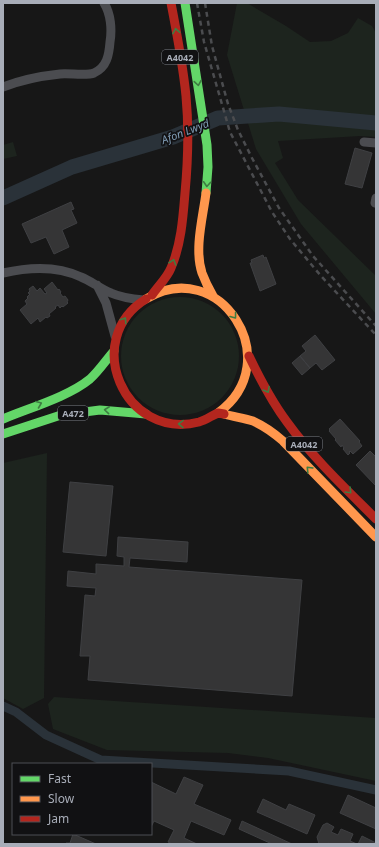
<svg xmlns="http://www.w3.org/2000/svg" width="379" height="847" font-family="'Noto Sans',sans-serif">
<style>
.green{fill:#1d241e}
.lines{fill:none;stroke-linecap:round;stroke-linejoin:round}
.canal{stroke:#2a3239;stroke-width:9}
.river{stroke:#2a3239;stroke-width:15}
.building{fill:#353536;stroke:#3f4043}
.street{stroke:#4b4c50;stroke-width:9}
.fast{stroke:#63d668;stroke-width:9}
.slow{stroke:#ff974d;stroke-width:9}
.jam{stroke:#b3261e;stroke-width:9}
.rail{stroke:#4b4c4f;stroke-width:2.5;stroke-dasharray:5 4;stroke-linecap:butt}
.oneway{stroke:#3e7d42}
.labels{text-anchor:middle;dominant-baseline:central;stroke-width:3.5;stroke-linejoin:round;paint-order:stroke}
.shield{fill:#111113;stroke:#7b7e86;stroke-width:1}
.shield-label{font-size:9px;font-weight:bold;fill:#a8adb8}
.water-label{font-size:11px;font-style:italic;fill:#7f9bb3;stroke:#111113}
</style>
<rect width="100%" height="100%" fill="#171717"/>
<!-- green -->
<path class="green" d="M237,3h10l39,23 24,16 21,-1 17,-8 10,-15 14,8 4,7v104l-16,-1 -82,5 5,17 -8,5 23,37 78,76v38l-75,-90 -45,-75 -29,-94z
M13,142l4,14 -14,3v-14z
M121 356a59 59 0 1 1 118 0a59 59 0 1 1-118 0Z
M47,453l-3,245 -21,11 -20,-11v-235z
M54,697l322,21v63l-108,-23 -40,-5 -121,-3 -54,-21 -5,-25z"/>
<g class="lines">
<!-- canal -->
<path class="canal" d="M3,706l13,6 30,23 55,25 188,11 87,19"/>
<!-- river -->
<path class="river" d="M3,198l69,-31 101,-30 45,-19 61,-4 97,9"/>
</g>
<!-- building -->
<path class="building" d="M355,148l17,5 -10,35 -17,-4z
M71,202l3,7 -3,1 6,13 -15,7 7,17 -15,7 -8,-17 -15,6 -9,-19z
M263,255l1,3 2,-1 10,27 -16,7 -10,-28h2l-1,-3z
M52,282l6,8 1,-1 2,3 -1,1 3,4 2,-1 3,4 -1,2 1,1 -5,4 -1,-1 -2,2 -2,-3 -3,2 1,1 -7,6 1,2 -3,2 -1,-1 -6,5 -2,-4 -7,6 -11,-14 7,-6 -2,-3 3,-3 -1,-1 3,-3 -2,-1 2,-2 -1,-2 4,-3 4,5 3,-3 5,6 2,-1 -3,-4z
M315,335l20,25 -13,10 -6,-7 -6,5 -10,-12 6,-5 -4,-5z
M300,356l10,12 -8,7 -10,-12z
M340,419l20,22 -1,1 3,4 -9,8 -3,-3 -1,1 1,1 -2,2 -5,-6 1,-1 -2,-3 -1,2 -6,-7 1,-1 -7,-8 1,-1 -1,-1z
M370,451l6,6v29l-20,-21z
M70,482l43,4 -7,70 -43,-4z
M118,537l70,5 -1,20 -57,-4 -1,9 173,13 -10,116 -204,-16 2,-24h-10l5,-61 10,1 1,-8 -29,-2 1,-15 28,3v-10l28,2v-9l-7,-1z
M184,777l19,8 -9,19 37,16 -7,15 -33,-14 -7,17 13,6h-25l-4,-2 6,-12 -20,-9 -3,6v-45l25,12z
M348,795l28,13v21l-36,-16z
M263,799l23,11 3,-6 26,11 -8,19 -50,-22z
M242,821l50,23h-20l-33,-15z
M327,823l7,4 -3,5 7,3 3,-6 12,5 -3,7 7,3h-27l-2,-1 -1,1h-8l-2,-7 6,-12z
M73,834l23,10h-31l1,-1h4z
M362,836l14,7 -1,1h-17z"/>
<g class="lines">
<!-- street -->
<path class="street" d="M3,87c18,-7 38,-11 57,-13 9,-1 27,2 34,-1 13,-6 15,-18 16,-31 2,-12 1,-28 -6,-39
M364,142l12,1
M375,203l1,-5
M3,273c26,-6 53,-8 78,4 10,4 20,12 30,16 11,5 22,6 33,7
M97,285l9,18 9,33"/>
<!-- fast -->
<path class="fast" d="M185,3l22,142 1,22 -2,26
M3,419c26,-11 65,-22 87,-40 9,-8 16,-19 24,-28
M3,434l58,-19 39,-5 46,4"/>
<!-- slow -->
<path class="slow" d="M206,193c-3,24 -12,56 -4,80 3,8 7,16 11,23
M146,299c73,-45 143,62 72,114
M224,414c10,3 20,4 29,7 11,5 21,12 30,20l93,96"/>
<!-- jam -->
<path class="jam" d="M152,295c6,-9 15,-17 19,-27 10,-23 12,-50 14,-75 3,-32 4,-65 1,-97 -3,-31 -9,-62 -15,-93
M146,299c-65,40 -22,142 53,123 7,-2 12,-6 19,-9l6,1
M249,356c11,23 23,46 38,66 26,36 58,66 89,97"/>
<!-- rail -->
<path class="rail" d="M197,3l7,39 26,90 42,80 18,27 31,37 55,59
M205,3l7,43 16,58 10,26 14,28 27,50 34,48 63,70"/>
</g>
<!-- one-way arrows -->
<defs><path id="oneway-chevron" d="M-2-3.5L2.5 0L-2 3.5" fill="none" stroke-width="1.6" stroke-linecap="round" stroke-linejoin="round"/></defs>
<g class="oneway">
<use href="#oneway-chevron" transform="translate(176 31) rotate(-100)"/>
<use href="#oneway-chevron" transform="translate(198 83) rotate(81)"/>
<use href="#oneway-chevron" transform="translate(207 184) rotate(94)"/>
<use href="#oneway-chevron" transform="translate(173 262) rotate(-71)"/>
<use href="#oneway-chevron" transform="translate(234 316) rotate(53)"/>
<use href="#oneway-chevron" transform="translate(124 320) rotate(-57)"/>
<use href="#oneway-chevron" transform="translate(267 390) rotate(60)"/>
<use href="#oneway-chevron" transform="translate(39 404) rotate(-22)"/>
<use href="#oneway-chevron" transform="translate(107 410) rotate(-174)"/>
<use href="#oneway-chevron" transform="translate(181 424) rotate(-179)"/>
<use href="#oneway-chevron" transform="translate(309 469) rotate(-134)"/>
<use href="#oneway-chevron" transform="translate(349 491) rotate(45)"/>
</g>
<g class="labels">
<!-- shield labels -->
<g class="shield">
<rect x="162" y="50" width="36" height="14" rx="3"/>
<rect x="58" y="406" width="30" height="14" rx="3"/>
<rect x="286" y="437" width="36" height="14" rx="3"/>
</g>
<g class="shield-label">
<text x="180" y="57">A4042</text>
<text x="73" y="413">A472</text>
<text x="304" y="444">A4042</text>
</g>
<!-- water labels -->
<g class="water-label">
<text transform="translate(185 131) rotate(-21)">Afon Lwyd</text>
</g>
</g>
<!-- border -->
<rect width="379" height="847" fill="none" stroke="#a8adb8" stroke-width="8"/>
<!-- legend -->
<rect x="12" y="763" width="140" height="72" fill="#111113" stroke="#4d4f55"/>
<rect x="20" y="776" width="20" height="6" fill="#63d668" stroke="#4d4f55"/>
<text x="48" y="783" font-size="12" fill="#a8adb8">Fast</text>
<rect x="20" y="796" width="20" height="6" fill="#ff974d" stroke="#4d4f55"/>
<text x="48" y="803" font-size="12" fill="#a8adb8">Slow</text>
<rect x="20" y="816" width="20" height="6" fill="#b3261e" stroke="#4d4f55"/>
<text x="48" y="823" font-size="12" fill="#a8adb8">Jam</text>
</svg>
